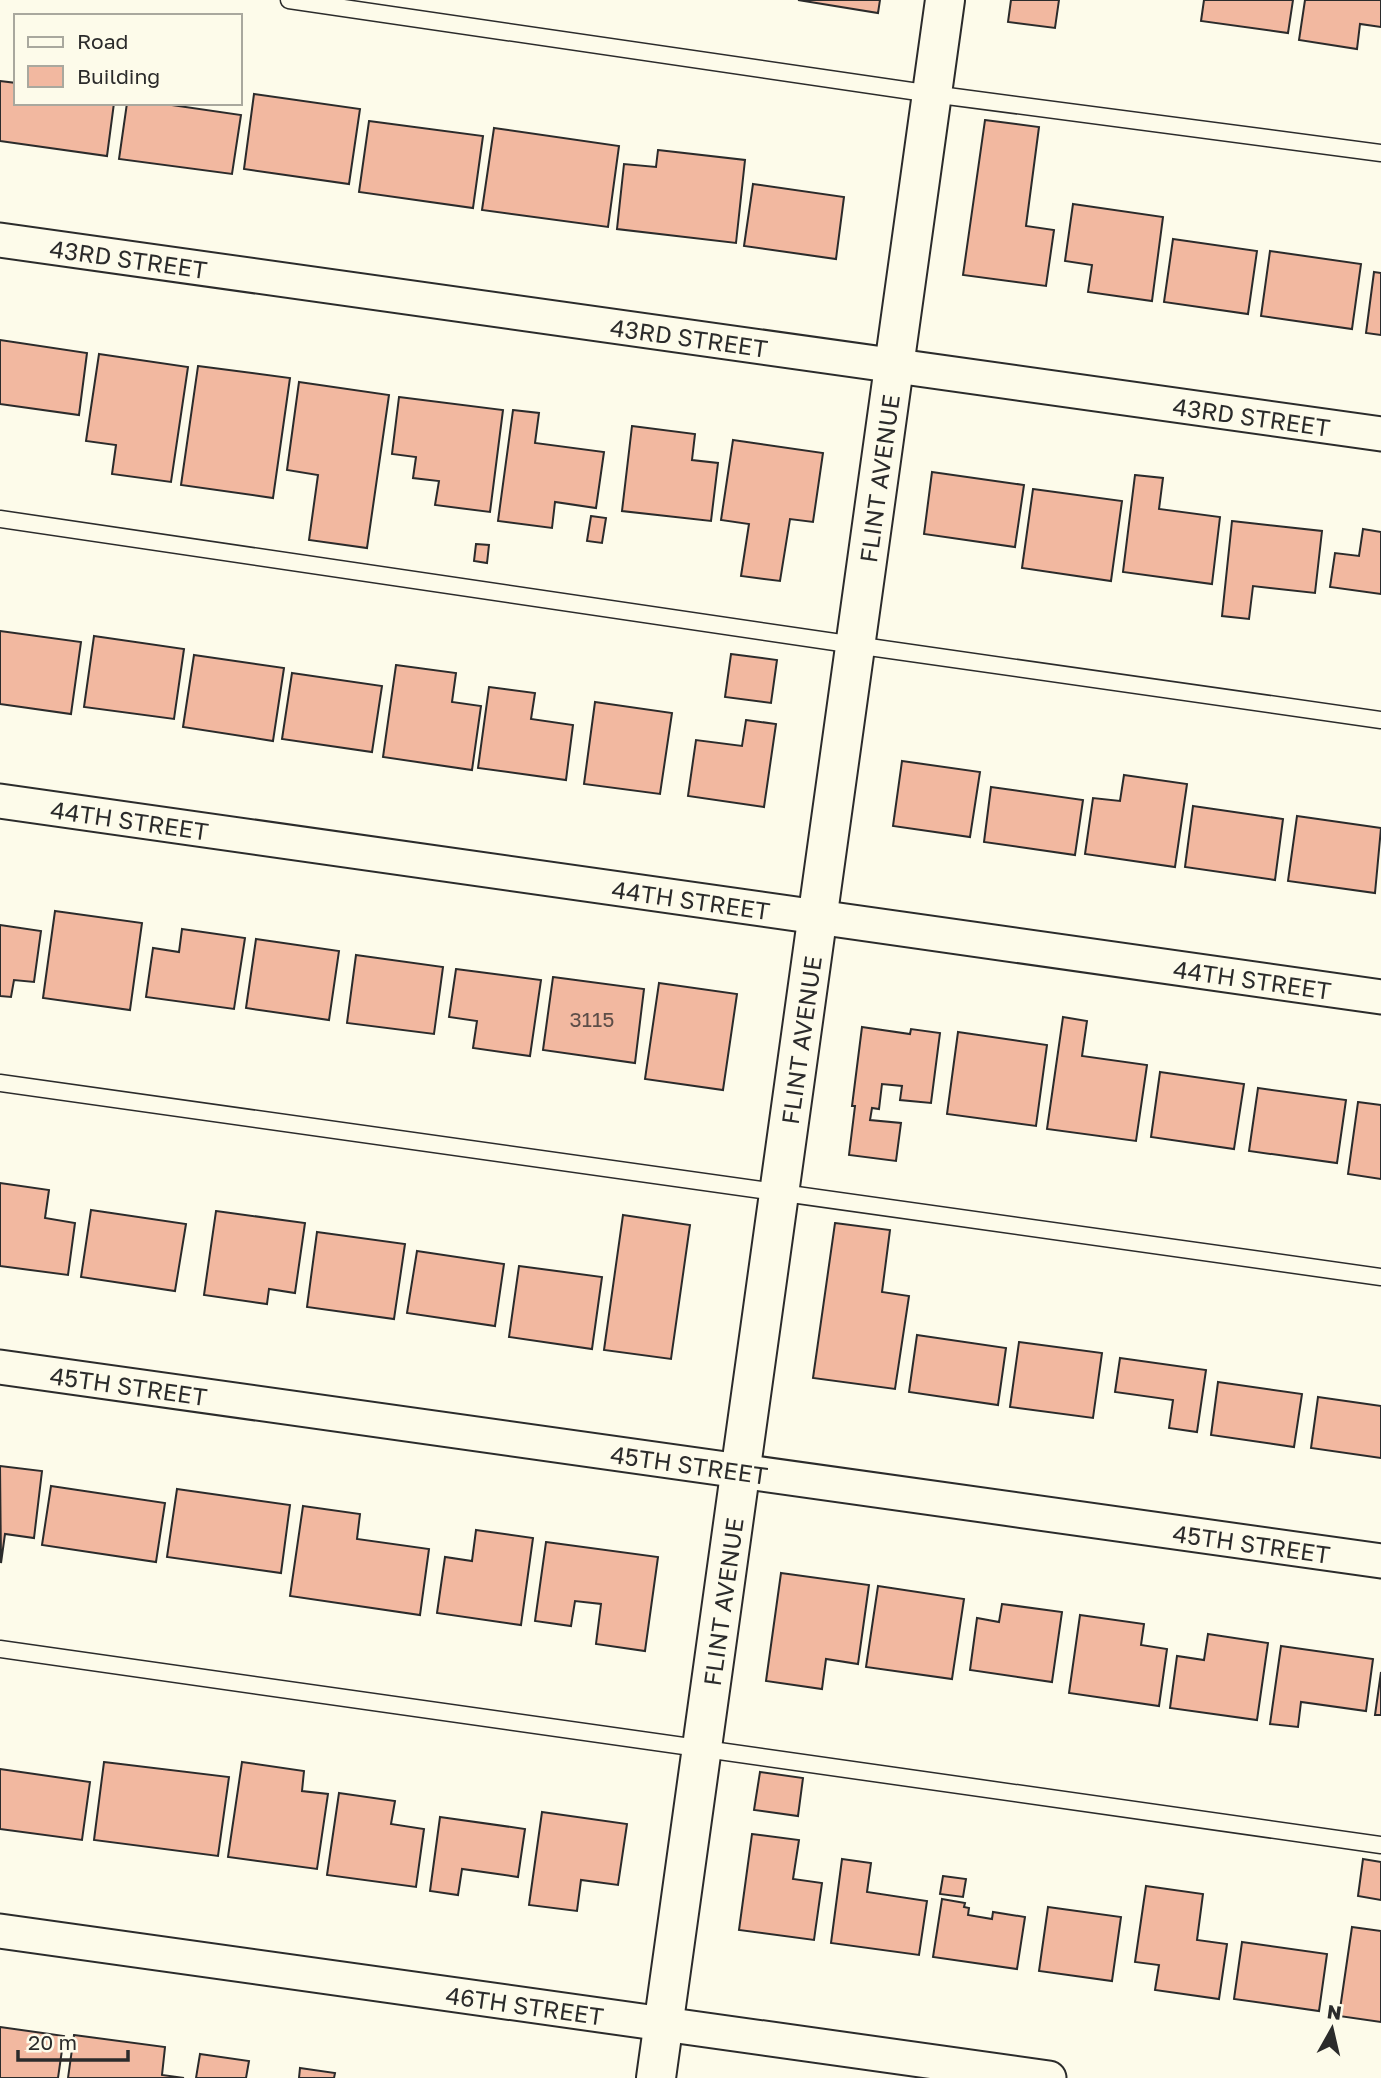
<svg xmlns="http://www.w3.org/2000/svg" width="1381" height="2078" font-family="'Golos Text',sans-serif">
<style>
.building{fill:#f2b8a0;stroke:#2b2b2b;stroke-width:2}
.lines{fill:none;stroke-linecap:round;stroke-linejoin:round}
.service-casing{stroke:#2b2b2b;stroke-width:19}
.minor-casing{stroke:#2b2b2b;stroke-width:37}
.tertiary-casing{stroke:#2b2b2b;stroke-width:42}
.service{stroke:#fdfbea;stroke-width:16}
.minor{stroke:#fdfbea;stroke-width:33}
.tertiary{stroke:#fdfbea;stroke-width:38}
.labels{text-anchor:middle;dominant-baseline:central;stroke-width:5;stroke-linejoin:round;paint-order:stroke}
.number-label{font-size:21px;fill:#5d4e48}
.street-label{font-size:24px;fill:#2b2b2b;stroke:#fdfbea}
</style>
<rect width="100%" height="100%" fill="#fdfbea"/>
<!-- building -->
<path class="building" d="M798,0h82l-2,13z
M1011,0h48l-4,28 -47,-6z
M1204,0h89l-5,33 -87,-12z
M1305,0h76v27l-21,-3 -3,25 -58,-9z
M0,81l16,2v20h98l-7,53 -107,-15z
M254,94l106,15 -11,75 -105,-15z
M127,103h31l83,12 -9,59 -113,-15z
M985,120l54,7 -13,99 28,4 -8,56 -83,-11z
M369,121l114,15 -10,72 -114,-16z
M494,128l125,18 -11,81 -126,-17z
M658,150l87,10 -9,83 -119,-14 7,-65 32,3z
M753,184l91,13 -8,62 -92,-13z
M1073,204l90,13 -11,84 -64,-9 4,-27 -27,-4z
M1173,239l84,12 -9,63 -84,-12z
M1270,251l91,13 -9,65 -91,-13z
M1374,272l7,1v62l-15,-2z
M0,340l87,13 -8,62 -79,-11z
M99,354l89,13 -17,115 -59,-8 4,-29 -30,-4z
M198,366l92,12 -17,120 -92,-13z
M299,382l90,13 -22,153 -58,-8 9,-65 -31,-5z
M399,397l104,13 -13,102 -55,-7 4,-24 -26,-3 3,-21 -24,-3z
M513,410l26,3 -4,30 69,9 -8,56 -41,-6 -3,26 -54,-7z
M632,426l63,8 -3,26 26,3 -7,58 -89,-10z
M733,440l90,13 -10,69 -23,-3 -10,62 -39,-5 8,-52 -28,-4z
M932,472l92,13 -9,62 -91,-13z
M1135,475l28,3 -4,31 61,8 -8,67 -89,-12z
M1033,489l89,12 -11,80 -89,-13z
M591,516l15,2 -4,25 -15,-2z
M1232,521l90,10 -7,62 -62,-7 -4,33 -27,-3z
M1363,529l18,3v62l-51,-7 5,-34 24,3z
M476,544l13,1 -2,18 -13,-2z
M0,631l81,11 -10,72 -71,-10z
M94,636l90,13 -10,70 -90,-12z
M731,654l46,6 -6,43 -46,-6z
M194,655l90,13 -11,73 -90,-14z
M396,665l60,8 -4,29 29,4 -9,64 -89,-13z
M292,673l90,13 -10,66 -90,-13z
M489,687l46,6 -4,26 42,6 -7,55 -88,-12z
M595,702l77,11 -12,81 -76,-10z
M746,720l30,4 -12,83 -76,-11 8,-56 46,6z
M902,761l78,11 -10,65 -77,-11z
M1124,775l63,9 -12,83 -90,-13 8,-56 27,3z
M991,787l92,13 -8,55 -91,-13z
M1193,806l90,13 -8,61 -90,-13z
M1297,816l84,12 -6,65 -87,-12z
M55,911l87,12 -12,87 -87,-12z
M0,925l41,6 -7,51 -20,-2 -3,17 -11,-1z
M182,929l63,9 -11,71 -88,-12 7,-49 26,4z
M256,939l83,12 -10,69 -83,-12z
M356,955l87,12 -9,67 -87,-11z
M456,969l85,11 -11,76 -57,-8 4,-27 -28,-4z
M553,977l91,12 -9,74 -92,-13z
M659,983l78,11 -14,96 -78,-11z
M1063,1017l24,4 -5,35 65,9 -11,76 -89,-12z
M862,1027l48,7 1,-5 29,4 -9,70 -31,-3 2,-14 -20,-2 -3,25 -7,-1 -2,12 31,3 -5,38 -47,-6 6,-49h-3z
M958,1032l89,13 -11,81 -89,-12z
M1160,1072l84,12 -10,65 -83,-12z
M1258,1088l88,12 -9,63 -88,-12z
M1358,1102l23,3v74l-33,-5z
M0,1183l49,7 -4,28 30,5 -7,52 -68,-9z
M91,1210l95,14 -11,67 -94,-14z
M216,1211l89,12 -10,70 -26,-4 -2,15 -63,-9z
M623,1215l67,10 -19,134 -67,-9z
M835,1223l55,7 -8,62 27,4 -14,93 -82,-11z
M317,1232l88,12 -11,75 -87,-12z
M417,1251l87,13 -9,62 -88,-13z
M519,1266l83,11 -10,72 -83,-12z
M917,1335l89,13 -8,57 -89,-13z
M1019,1342l83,11 -9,65 -83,-11z
M1120,1358l86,12 -9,62 -28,-4 4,-28 -58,-8z
M1218,1382l84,12 -8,53 -83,-12z
M1318,1397l63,9v52l-70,-10z
M0,1466l42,5 -8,67 -29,-4 -4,29z
M51,1486l114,17 -9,59 -114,-17z
M177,1489l113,16 -9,68 -114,-16z
M303,1506l57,8 -3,25 72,10 -9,66 -130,-19z
M476,1530l57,8 -12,87 -84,-12 8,-56 27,4z
M546,1542l112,15 -13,94 -49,-7 5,-40 -26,-3 -4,25 -36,-5z
M781,1573l88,12 -11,79 -32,-5 -4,30 -56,-8z
M878,1586l86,13 -12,80 -86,-12z
M1002,1604l60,8 -10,70 -82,-12 7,-52 22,4z
M1080,1615l64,9 -3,21 26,4 -8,57 -90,-13z
M1208,1634l60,9 -11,77 -87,-12 7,-52 27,4z
M1281,1646l92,13 -7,52 -65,-9 -3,25 -28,-3z
M1381,1672v43h-6z
M104,1762l125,15 -11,79 -124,-16z
M242,1762l62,9 -2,20 26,3 -11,75 -89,-12z
M0,1769l90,13 -8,58 -82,-11z
M760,1772l43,6 -5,38 -44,-6z
M339,1793l56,8 -4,23 33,5 -8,58 -89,-12z
M542,1812l85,12 -9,61 -37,-5 -4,31 -48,-6z
M440,1817l85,12 -7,48 -56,-8 -4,26 -28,-4z
M752,1834l47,6 -6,39 29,4 -8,57 -75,-10z
M842,1859l29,4 -4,29 60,9 -8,54 -88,-12z
M1363,1859l18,3v38l-23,-4z
M943,1876l23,3 -3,18 -23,-3z
M1146,1886l57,8 -6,46 30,4 -8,55 -64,-9 4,-25 -24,-3z
M942,1899l23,4 -1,4 5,1 -1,7 24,4 1,-7 32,5 -8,52 -84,-12z
M1048,1907l73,10 -9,64 -73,-10z
M1352,1927l29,4v91l-42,-6z
M1242,1942l85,12 -8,57 -85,-12z
M0,2027l64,9 -6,42h-58z
M74,2035l91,12 -3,28 22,3h-116z
M200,2054l49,7 -3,17h-50z
M300,2068l35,5 -1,5h-35z"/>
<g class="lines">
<defs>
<path id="service" d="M289,0l643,94 449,59
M0,519l855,126 526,75
M0,1083l1381,194
M0,1649l1381,196"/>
<g id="minor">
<path id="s1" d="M0,240l1381,194"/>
<path id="s2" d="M0,801l1381,196"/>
<path id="s3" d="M0,1367l1381,194"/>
<path id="s4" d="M0,1931l1049,147"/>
</g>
<g id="tertiary">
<path id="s5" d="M656,2078l289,-2078"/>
</g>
</defs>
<!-- service casing -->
<use href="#service" class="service-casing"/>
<!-- minor casing -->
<use href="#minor" class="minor-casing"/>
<!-- tertiary casing -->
<use href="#tertiary" class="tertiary-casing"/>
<!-- service -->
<use href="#service" class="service"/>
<!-- minor -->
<use href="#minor" class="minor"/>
<!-- tertiary -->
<use href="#tertiary" class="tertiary"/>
</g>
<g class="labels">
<!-- number labels -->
<g class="number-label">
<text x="592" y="1019">3115</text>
</g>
<!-- street labels -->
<g class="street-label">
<text stroke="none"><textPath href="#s1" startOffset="130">43RD STREET</textPath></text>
<text stroke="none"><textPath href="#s1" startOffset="696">43RD STREET</textPath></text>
<text stroke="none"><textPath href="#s1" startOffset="1264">43RD STREET</textPath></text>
<text stroke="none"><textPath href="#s5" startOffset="1615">FLINT AVENUE</textPath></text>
<text stroke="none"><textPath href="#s2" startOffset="131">44TH STREET</textPath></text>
<text stroke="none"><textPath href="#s2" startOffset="698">44TH STREET</textPath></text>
<text stroke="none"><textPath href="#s2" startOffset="1265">44TH STREET</textPath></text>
<text stroke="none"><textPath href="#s5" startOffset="1048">FLINT AVENUE</textPath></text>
<text stroke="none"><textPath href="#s3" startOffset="130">45TH STREET</textPath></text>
<text stroke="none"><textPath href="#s3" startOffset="696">45TH STREET</textPath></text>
<text stroke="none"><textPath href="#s3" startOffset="1264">45TH STREET</textPath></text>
<text stroke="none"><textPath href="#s5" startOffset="481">FLINT AVENUE</textPath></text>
<text stroke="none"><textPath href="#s4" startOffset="530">46TH STREET</textPath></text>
</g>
</g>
<!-- legend -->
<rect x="14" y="14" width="228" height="91" fill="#fdfbea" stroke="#a9a89e" stroke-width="2"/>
<rect x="28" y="37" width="35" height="10" fill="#fdfbea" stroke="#a9a89e" stroke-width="2"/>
<text x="77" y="49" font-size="21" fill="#2b2b2b">Road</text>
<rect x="28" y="66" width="35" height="21" fill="#f2b8a0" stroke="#a9a89e" stroke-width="2"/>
<text x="77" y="84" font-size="21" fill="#2b2b2b">Building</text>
<!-- north arrow -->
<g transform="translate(1332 2029) rotate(8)" stroke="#fdfbea" stroke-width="5" paint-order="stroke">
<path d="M0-5L12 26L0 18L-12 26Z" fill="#2b2b2b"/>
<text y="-10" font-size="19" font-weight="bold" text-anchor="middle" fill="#2b2b2b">N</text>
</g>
<!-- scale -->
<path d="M18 2050v10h110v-10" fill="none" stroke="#2b2b2b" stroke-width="3.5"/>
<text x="28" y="2050" font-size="21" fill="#2b2b2b" stroke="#fdfbea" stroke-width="5" paint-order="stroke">20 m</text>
</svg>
